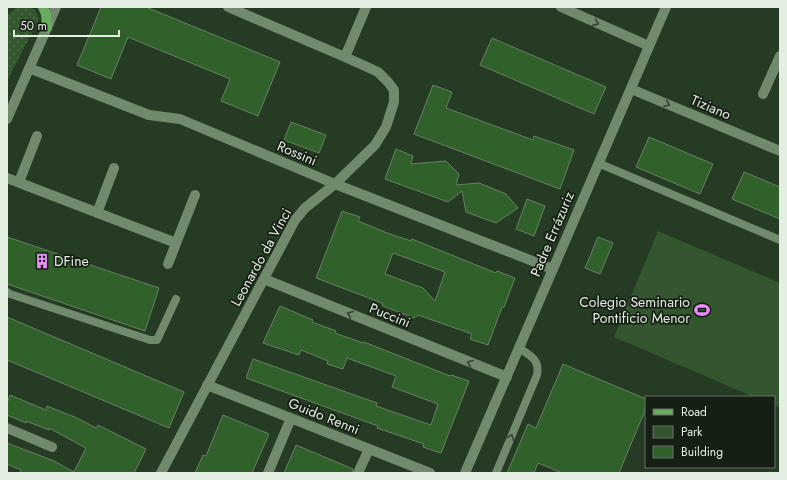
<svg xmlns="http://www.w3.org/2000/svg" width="787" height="480" font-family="Jost,sans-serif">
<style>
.green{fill:#33562e}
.park{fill:url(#park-dots)}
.building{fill:#31612b;stroke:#687f64;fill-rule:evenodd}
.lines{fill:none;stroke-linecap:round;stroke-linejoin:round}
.service{stroke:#71896d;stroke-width:8}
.minor{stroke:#71896d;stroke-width:10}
.tertiary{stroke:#71896d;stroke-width:10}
.primary{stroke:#69ac60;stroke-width:10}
.oneway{stroke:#364433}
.labels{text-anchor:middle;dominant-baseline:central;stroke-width:3.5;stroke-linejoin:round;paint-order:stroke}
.street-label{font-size:14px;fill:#e3f0e1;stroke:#161f14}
.poi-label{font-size:14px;fill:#e3f0e1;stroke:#161f14;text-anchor:start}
</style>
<defs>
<pattern id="park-dots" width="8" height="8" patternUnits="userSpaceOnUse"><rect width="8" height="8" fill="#33562e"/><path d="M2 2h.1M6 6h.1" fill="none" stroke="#506f4c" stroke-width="1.8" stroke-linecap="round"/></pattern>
</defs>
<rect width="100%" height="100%" fill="#263b23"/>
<!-- green -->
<path class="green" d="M658,231l122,52v125l-6,-3v-8h-20l-140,-60z"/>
<!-- park -->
<path class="park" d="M17,7c13,0 18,-2 22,12l-32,62v-66z"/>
<!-- building -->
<path class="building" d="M101,7h45l134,55 -22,54 -37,-15 9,-22 -102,-42 -17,42 -34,-14z
M492,38l114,49 -12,27 -114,-49z
M433,85l19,7 -6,16 87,32 1,-4 40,14 -14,39 -146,-55z
M291,122l35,13 -7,18 -35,-13z
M649,137l64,27 -13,30 -64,-27z
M396,149l17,7 -2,8 35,-3 13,13 -3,11 23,-2 27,11 12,14 -22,15 -30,-11 -4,-21 -14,11 -63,-23z
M744,172l36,15v32l-48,-20z
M527,199l18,7 -11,30 -18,-7z
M342,211l18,6 -2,4 29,12 24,8 1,-2 84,34 1,-2 18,7 -11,29h-2l-14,38 -18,-6 2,-5 -54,-19 -4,3 -31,-12 -1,-3 -66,-25zM393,253l52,19 -10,29 -12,-13 -38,-14z
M7,237l152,51 -14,43 -138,-47z
M598,237l15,6 -13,31 -15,-6z
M280,306l33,14 -1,2 24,9 -1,2 28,10 1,-1 86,34 1,-1 18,6 -28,72 -18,-6 1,-3 -47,-16 1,-2 -132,-48 7,-19 124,44 -1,3 55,19 7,-21 -46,-17 4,-11 -49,-18 -4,11 -16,-5 1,-3 -27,-11 -2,5 -36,-12z
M7,317l177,75 -15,36 -162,-68z
M563,364l83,35v9l-27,65h-57l-24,-10 -4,10h-27l21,-49 8,4z
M10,395l36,15 1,-4 30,12 19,10 2,-3 48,24 -12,24h-114l1,-3 -14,-6v-21l47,18 20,11 12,-24 -37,-20v2l-23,-9v2l-19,-8v-12z
M223,415l46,19 -17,39h-57l8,-18 3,1z
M296,445l57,24 -1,4h-68z"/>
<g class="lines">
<!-- service -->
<path class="service" d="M598,163l182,77
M7,292l3,2 140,46h7l19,-41
M496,473l41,-98c3,-16 -7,-19 -18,-27"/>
<!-- minor -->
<path class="minor" d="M561,7l88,39
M345,57l21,-50
M29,68l120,47 31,4 155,65 218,85
M631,89l149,62
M763,94l17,-38
M7,119l49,-112
M7,178l169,65
M19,182l18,-46
M97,213l17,-45
M168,264l27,-69
M264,279l243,98
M207,385l223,88
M7,428l45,19
M161,473l134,-253 10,-12 30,-24 40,-39 11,-18 8,-25v-12l-6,-8 -10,-10 -33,-15 -117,-50
M268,473l23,-55
M358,473l11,-24"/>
<!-- tertiary -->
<path class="tertiary" d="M465,473l201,-466"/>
<!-- primary -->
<path class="primary" d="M43,7l3,7 1,14"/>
</g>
<!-- one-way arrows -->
<defs><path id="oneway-chevron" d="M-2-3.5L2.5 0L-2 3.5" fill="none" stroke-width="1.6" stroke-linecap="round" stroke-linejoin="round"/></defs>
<g class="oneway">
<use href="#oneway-chevron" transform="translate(596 23) rotate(24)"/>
<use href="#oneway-chevron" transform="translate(667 104) rotate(23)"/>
<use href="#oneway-chevron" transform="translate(350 314) rotate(-158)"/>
<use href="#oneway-chevron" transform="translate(470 363) rotate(-158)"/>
<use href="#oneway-chevron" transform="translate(511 437) rotate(-68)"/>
</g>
<!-- icons -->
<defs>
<symbol id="building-bare" viewBox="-9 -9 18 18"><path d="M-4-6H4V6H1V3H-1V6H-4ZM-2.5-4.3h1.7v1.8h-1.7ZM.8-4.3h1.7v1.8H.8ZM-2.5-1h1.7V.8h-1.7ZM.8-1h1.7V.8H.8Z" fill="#eb8dfc" stroke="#161f14" stroke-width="2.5" paint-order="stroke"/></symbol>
<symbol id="stadium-bare" viewBox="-9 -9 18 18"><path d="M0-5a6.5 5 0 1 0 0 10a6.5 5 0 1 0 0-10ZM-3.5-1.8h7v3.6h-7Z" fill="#eb8dfc" stroke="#161f14" stroke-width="2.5" paint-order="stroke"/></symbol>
</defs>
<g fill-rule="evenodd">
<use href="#building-bare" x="31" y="250" width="22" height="22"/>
<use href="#stadium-bare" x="691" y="299" width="22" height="22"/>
</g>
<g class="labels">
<!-- street labels -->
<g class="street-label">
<text transform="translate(711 107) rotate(23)">Tiziano</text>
<text transform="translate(297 153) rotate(23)">Rossini</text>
<text transform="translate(552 234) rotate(-67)">Padre Errázuriz</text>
<text transform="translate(261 257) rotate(-61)">Leonardo da Vinci</text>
<text transform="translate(390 315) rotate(22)">Puccini</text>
<text transform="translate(324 416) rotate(22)">Guido Renni</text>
</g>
<!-- poi labels -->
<g class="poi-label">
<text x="54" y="261">DFine</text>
<text x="690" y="302" text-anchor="end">Colegio Seminario<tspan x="690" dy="16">Pontificio Menor</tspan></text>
</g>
</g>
<!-- border -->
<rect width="787" height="480" fill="none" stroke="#e3f0e1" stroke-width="16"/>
<!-- legend -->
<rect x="645" y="396" width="130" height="72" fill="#161f14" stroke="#687366"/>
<rect x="653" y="409" width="20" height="6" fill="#69ac60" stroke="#687366"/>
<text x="681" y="416" font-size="12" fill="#e3f0e1">Road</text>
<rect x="653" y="426" width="20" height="12" fill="#33562e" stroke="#687366"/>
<text x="681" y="436" font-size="12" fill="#e3f0e1">Park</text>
<rect x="653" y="446" width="20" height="12" fill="#31612b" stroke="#687366"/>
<text x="681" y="456" font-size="12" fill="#e3f0e1">Building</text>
<!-- scale -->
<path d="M14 30v6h105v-6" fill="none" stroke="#e3f0e1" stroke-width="2"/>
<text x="20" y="30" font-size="12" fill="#e3f0e1" stroke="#161f14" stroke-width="3" paint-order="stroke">50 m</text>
</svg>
